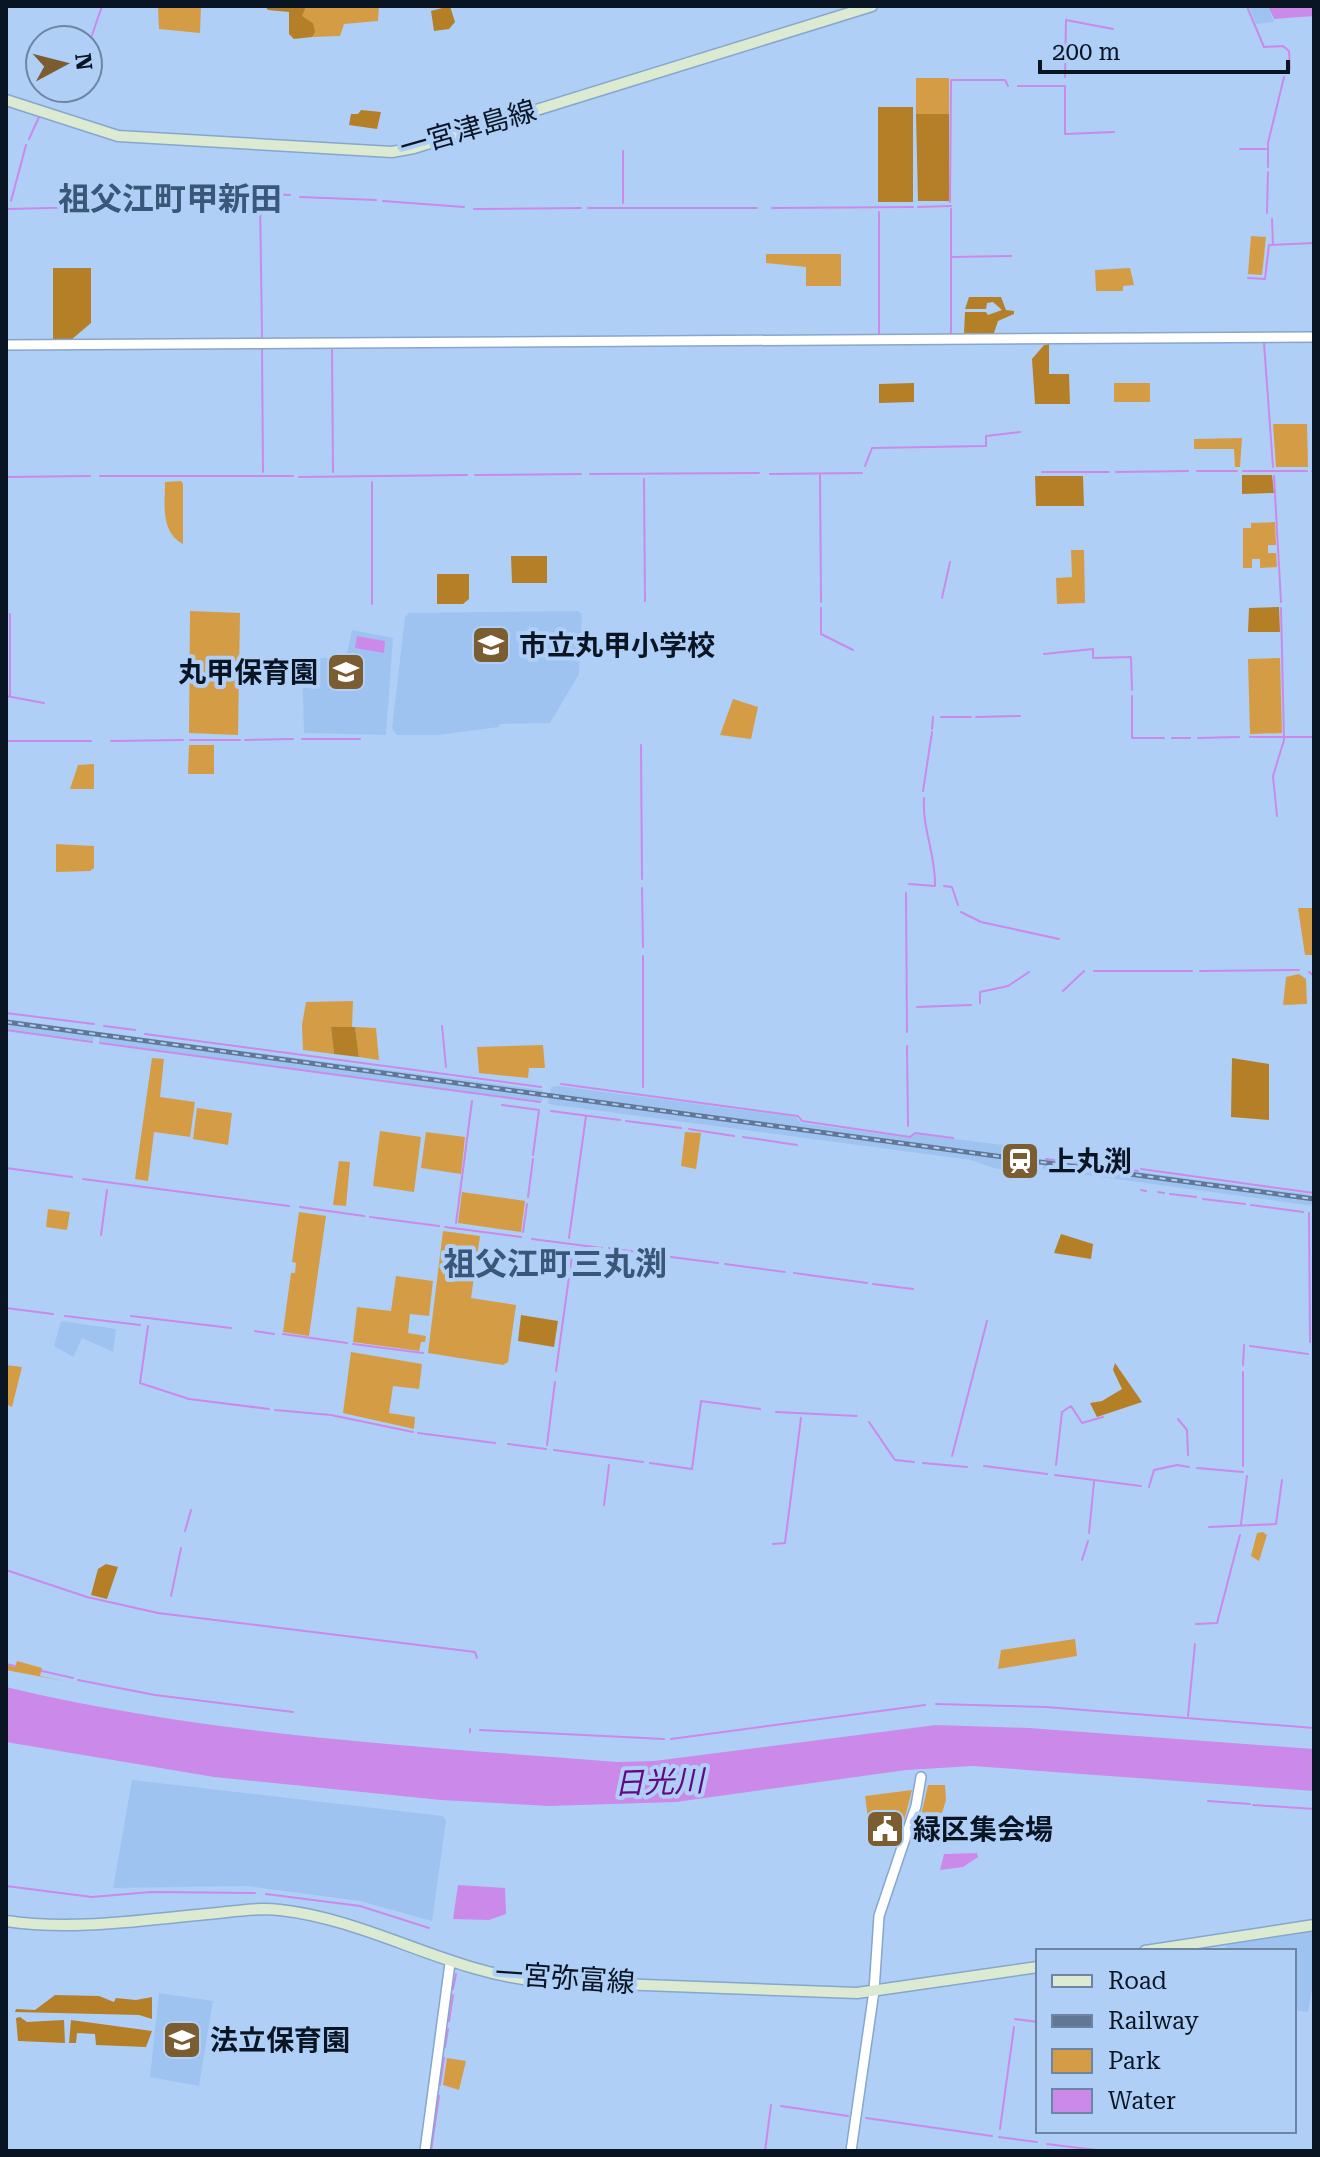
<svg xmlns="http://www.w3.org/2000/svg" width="1320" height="2157" font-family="'Roboto Serif','Noto Sans JP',serif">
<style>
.built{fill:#9fc3f1}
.green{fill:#d59c46}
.forest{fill:#b57f28}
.water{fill:#cb8ae9}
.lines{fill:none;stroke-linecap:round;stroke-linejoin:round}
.stream{stroke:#cb8ae9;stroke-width:2}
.tertiary-casing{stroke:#87a6cd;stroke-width:12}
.secondary-casing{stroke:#87a6cd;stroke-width:13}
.tertiary{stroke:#fff;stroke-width:9}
.secondary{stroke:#dbead1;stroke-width:10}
.rail-casing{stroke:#617794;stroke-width:5}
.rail{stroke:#afcff7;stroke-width:2;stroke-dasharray:6;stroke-linecap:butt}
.labels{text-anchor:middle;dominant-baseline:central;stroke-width:8;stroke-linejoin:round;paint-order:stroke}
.street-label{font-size:28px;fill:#0a1524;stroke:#afcff7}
.poi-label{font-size:28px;font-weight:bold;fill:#0a1524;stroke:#afcff7;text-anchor:start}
.water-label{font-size:30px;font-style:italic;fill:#630880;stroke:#afcff7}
.quarter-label{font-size:32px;font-weight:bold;fill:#3a5679;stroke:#afcff7}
</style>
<rect width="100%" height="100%" fill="#afcff7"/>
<!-- built -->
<path class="built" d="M1249,6h19l6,16 -18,2z
M578,611l4,3 -3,60 -29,49 -50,1 -1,3 -61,8h-41l-5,-7 13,-111 4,-4z
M352,630l41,8 -7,97 -82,-2 -2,-75h44z
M6,1019l88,12 -1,10 -87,-12z
M100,1032l443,58 -1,12 -443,-60z
M558,1086l238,31 5,6 109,15 5,-4 88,11 36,12 -1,11 -13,-2 -1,6 -31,-4 -22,-8 -423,-56 3,-17z
M1043,1159l271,36v11l-271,-37z
M61,1321l55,8 -3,23 -31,-14 -9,19 -19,-11z
M132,1780l311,36 3,5 -14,100 -72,-20 -113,-15 -134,2z
M1314,1930v47l-6,35 -14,-2v-59h-70l4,-9z
M159,1993l54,8 -14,85 -49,-9z"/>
<!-- green -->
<path class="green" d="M158,6h43l-1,27 -41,-4z
M303,6h76l-1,15 -34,3 -4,12 -28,1 1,-14 -11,-6z
M916,78h33v36h-33z
M1251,236l15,1 -4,38 -14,-1z
M766,254h75v32h-35v-19l-40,-4z
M1130,268l4,17 -11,1v5h-27l-1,-21z
M1114,383h36v19h-36z
M1273,424h34l1,43h-32z
M1242,438l-2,29h-5l-1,-18h-40v-10z
M181,481l2,3v60c-23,-13 -18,-39 -18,-62z
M1275,522l1,23h-8v8h8l1,14 -17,1v-9h-8v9h-9v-40h8v-5z
M1071,550h13l1,53 -28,1 -1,-26 16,-1z
M190,611l50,2 -2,122 -49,-2z
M1280,658l2,75 -32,1 -2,-75z
M733,699l25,8 -7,32 -31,-4z
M189,745h25v29h-26z
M94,764v25h-24l8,-24z
M56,844l38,2v22l-4,3 -34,1z
M1298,908h16v47h-9z
M1299,974l7,5 1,25 -24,1 3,-28z
M353,1001l-1,26h-21l3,27 -31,-4 -1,-25 4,-23z
M355,1027l21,1 3,32 -20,-3z
M543,1045l2,23h-16l-1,10 -49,-5 -2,-26z
M152,1058l12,1 -4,38 35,5 -5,35 -36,-5 -6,49 -13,-2z
M197,1108l35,5 -4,32 -35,-6z
M380,1131l41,6 -7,55 -41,-6z
M426,1132l39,5 -4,37 -40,-6z
M685,1132l16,1 -5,36 -15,-3z
M339,1161l11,1 -4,44 -13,-1z
M462,1192l63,9 -4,31 -63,-9z
M48,1209l22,3 -3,18 -21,-3z
M299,1212l27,4 -17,120 -26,-4 8,-59h4l1,-10 -4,-1z
M443,1231l37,5 -9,62 45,7 -8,57 -5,3 -75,-12z
M396,1276l37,5 -4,35 -19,-2 -2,19 18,3 -1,6h-4l-2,9 -66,-9 4,-35 34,4z
M351,1352l71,12 -3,25 -26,-3 -4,27 26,4 -1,12 -71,-16z
M6,1365l16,2 -10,40 -6,-3z
M1263,1532l4,3 -8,26 -8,-5 6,-23z
M1075,1639l2,17 -79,13 3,-19z
M17,1661l25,7 -2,8 29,6 -63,-12v-5l9,2z
M928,1785h17l1,15 -9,29 -18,-5z
M912,1790l-8,31 -35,4 -4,-29z
M447,2058l19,3 -7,29 -16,-5z"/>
<!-- forest -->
<path class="forest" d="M265,6h41l-4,10 11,7 2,9 -3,5 -18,2 -5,-5v-22l-21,-2z
M450,6l5,16 -6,7 -15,2 -3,-20z
M913,107v95h-35v-95z
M361,110l20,2 -4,17 -28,-4 2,-11h7z
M916,114h33v87h-31z
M53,268h38v55l-20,17h-18z
M969,297h32l5,13 8,1v3l-16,7 -4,12h-30l1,-21h21l2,3 14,-5 -9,-8 -6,1 -1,6h-21z
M1049,344v30h20l1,30h-35l-3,-45 12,-14z
M914,383v19l-35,1v-19z
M1242,475h30l2,18 -32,1z
M1035,476h48l1,30h-48z
M511,556h36v27h-35z
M437,574h32v25l-6,5h-26z
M1279,607l1,25h-32l1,-24z
M331,1027h24l4,30 -25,-3z
M1232,1058l37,6v56l-38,-3z
M1061,1234l32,10 -2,15 -37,-6z
M521,1315l37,6 -4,26 -36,-6z
M1115,1363l27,39 -45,15 -7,-14 12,-2 20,-12 -9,-19z
M106,1564l12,3 -11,32 -16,-4 7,-26z
M55,1995l44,1 15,6 2,-4 20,2 16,-3v22l-13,-4 -124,-3 1,-3 19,1z
M20,2017l7,5 37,-2 1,23 -47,-2 -2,-23z
M71,2020l81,11 -6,16 -50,-2 -1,-11 -18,-1 -1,10h-7z"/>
<!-- water -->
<path class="water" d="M1268,6h46v10l-40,3z
M357,636l28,5 -1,12 -29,-5z
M6,1687c200,48 407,59 611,75l37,-1 282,-36 93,3 285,21v42l-341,-25 -67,4 -230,32 -127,4 -108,-6 -227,-23 -208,-35z
M944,1854l33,-1 1,4 -15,10 -23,3z
M458,1885l47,3 1,26 -17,6 -36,-1z"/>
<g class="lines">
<!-- stream -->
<path class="stream" d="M1248,9l16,38 19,-1 6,5 1,18
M91,38l11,-32
M1065,77l1,-57 47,9
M1018,86h47v48l49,-2
M29,139l10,-22
M1240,149h26
M1268,167v-24l16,-66
M188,189l52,3
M247,193l43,2
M300,197l76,3
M260,199l2,138
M11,201l15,-56
M383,201l81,6
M950,202l1,-122h54l3,6
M623,203v-52
M99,207l33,-21 49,3
M918,207l33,-1
M588,208h169
M772,208l141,-1
M8,209l81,-2
M474,209l107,-1
M951,209v125
M879,212v121
M1267,213l1,-41
M1272,219l1,26
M952,257l59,-1
M1248,278l17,1 4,-34 45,-2
M1264,343l9,124
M262,348l1,124
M332,349l1,123
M865,466l7,-18 114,-2v-10l34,-4
M1197,471h40
M1243,471h64
M1312,471h2
M1042,472h67
M1116,472l72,-1
M590,474l169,-1
M770,474l92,-1
M820,474l1,128
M475,475l106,-1
M100,476h193
M1274,476l7,126
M6,477l84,-1
M299,477l168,-2
M644,479l1,122
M372,482v122
M942,598l8,-36
M821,608v26l32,16
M10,614v83
M1044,654l49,-5v9l38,-1 1,33
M6,696l38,7
M1132,696v42h32
M941,717h30
M976,717l44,-1
M932,729l1,-12
M1250,737h64
M1172,738h18
M1198,738l41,-1
M302,739h58
M190,740h50
M245,740l48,-1
M6,741h85
M111,741l72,-1
M641,745l1,134
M923,791l9,-59
M1277,816l-4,-40 11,-36 -3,-132
M909,884l26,2c1,-31 -13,-57 -11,-88
M944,886l8,1 6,18
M642,888l1,59
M906,893l1,139
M961,912l20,10 78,17
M643,956v131
M1094,971h98
M1200,971l99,-1
M1309,972l5,4
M1063,991l21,-20
M980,1003v-11l28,-6 21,-14
M917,1007l54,-2
M6,1013l88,11
M104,1026l31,4
M442,1026l4,41
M6,1030l86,12
M145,1034l396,53
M100,1043l440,59
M907,1046l1,80
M561,1084l237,32 4,5 108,16 5,-4 38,5
M502,1105l37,5 -6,45
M551,1111l69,9
M626,1121l55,7
M689,1129l45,7
M743,1137l54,8
M1046,1159l92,12
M6,1168l66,9
M1141,1169l173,24
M83,1179l206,27
M1141,1190l5,1
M1158,1192l6,1
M1170,1194l26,3
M528,1197l5,-38
M1203,1199l42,5
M1251,1205l52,7
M300,1207l64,9
M1309,1213l1,129
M370,1217l69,9
M456,1223l16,-122
M445,1227l76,10
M523,1232l4,-28
M101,1235l6,-45
M569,1238l17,-122
M532,1239l70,9
M609,1248l57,8
M671,1257l47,6
M725,1264l60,8
M794,1273l73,10
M873,1284l40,5
M6,1308l47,6
M65,1316l75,9
M131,1316l100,12
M148,1326l-8,57 49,16 80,10
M255,1331l19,3
M283,1334l64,9
M353,1344l70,9
M1250,1346l58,8
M1243,1365l1,-20
M556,1371l17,-123
M1243,1372v94
M275,1410l56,5 82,17
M776,1412l81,4
M1178,1419l9,11 1,25
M869,1422l26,38 19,2
M418,1433l77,10
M508,1444l38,5
M547,1445l8,-63
M554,1450l89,12
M952,1456l35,-135
M650,1463l42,6 9,-68 59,8
M923,1463l44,4
M1056,1465l6,-53 9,-6 11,17 21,-6
M984,1466l63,8
M1197,1468l46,4
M1055,1475l86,11
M1149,1487l5,-17 23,-5 12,2
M604,1505l5,-40
M1241,1524l6,-48
M1209,1527l67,-3 6,-44
M185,1531l6,-21
M1089,1533l5,-51
M773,1544l12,-1 16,-125
M1082,1560l6,-19
M6,1570l81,27 71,16 317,39 2,6
M171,1596l10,-48
M1196,1624l21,-1 23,-88
M6,1664l9,2
M42,1671l31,7
M78,1680l77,15 138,17
M936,1704l110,3 268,21
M1188,1716l7,-72
M480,1730l184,9
M470,1732v-3
M671,1739l254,-34
M1208,1801l42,3
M1253,1805l61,4
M6,1886l86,11 59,-5 104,1
M266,1894l94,12 69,22
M453,1989l3,-15
M1015,2019l23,3
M449,2021l4,-26
M445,2047l3,-18
M440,2085l4,-27
M781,2106l67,10
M866,2118l126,18
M1000,2129l14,-102
M999,2137l38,5
M1047,2144l57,7
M431,2151l8,-55
M765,2151l6,-46"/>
<defs>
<path id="tertiary" d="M6,345l1308,-8
M425,2151l25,-188
M851,2151l23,-160 5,-75 37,-110 5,-29"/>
<path id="secondary" d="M6,100l112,36 274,16 22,-4 458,-142
M6,1921c66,10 135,-1 201,-7 24,-2 49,-7 73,-4 90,10 167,62 258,71l319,12 181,-26
M1145,1951l169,-26"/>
</defs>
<!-- tertiary casing -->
<use href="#tertiary" class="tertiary-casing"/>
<!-- secondary casing -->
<use href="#secondary" class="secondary-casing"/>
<!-- tertiary -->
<use href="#tertiary" class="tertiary"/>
<!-- secondary -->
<use href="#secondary" class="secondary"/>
<defs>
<path id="rail" d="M6,1022l1308,177"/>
</defs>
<!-- rail casing -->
<use href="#rail" class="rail-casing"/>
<!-- rail -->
<use href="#rail" class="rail"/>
</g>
<!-- icons -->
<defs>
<symbol id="school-square" viewBox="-11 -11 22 22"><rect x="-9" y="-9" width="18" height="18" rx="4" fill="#7c5d32" stroke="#afcff7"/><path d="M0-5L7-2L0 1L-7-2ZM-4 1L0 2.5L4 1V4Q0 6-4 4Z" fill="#fff"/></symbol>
<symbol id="station-square" viewBox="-11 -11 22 22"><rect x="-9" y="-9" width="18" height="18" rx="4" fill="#7c5d32" stroke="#afcff7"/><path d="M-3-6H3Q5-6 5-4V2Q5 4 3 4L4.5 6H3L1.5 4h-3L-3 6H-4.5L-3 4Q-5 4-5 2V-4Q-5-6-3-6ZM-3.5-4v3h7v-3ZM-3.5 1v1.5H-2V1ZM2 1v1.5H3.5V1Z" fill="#fff"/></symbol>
<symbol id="civic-square" viewBox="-11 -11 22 22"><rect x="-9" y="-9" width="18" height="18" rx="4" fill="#7c5d32" stroke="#afcff7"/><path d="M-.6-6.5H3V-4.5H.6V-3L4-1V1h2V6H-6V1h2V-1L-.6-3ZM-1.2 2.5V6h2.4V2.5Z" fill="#fff"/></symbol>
</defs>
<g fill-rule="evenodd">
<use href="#school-square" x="469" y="623" width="44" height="44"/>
<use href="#school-square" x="324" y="650" width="44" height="44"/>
<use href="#station-square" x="998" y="1139" width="44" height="44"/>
<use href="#civic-square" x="863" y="1807" width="44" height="44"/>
<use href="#school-square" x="160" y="2018" width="44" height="44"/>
</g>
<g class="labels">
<!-- street labels -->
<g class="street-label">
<text transform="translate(468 129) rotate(-16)">一宮津島線</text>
<text transform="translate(565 1978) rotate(4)">一宮弥富線</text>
</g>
<!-- poi labels -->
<g class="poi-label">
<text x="519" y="645">市立丸甲小学校</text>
<text x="318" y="672" text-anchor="end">丸甲保育園</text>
<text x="1048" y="1161">上丸渕</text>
<text x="913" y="1829">緑区集会場</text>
<text x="210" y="2040">法立保育園</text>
</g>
<!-- water labels -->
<g class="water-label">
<text transform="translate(659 1782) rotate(-2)">日光川</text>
</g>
<!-- quarter labels -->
<g class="quarter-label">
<text x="170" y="199">祖父江町甲新田</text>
<text x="555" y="1264">祖父江町三丸渕</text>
</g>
</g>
<!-- border -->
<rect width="1320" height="2157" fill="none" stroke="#0a1524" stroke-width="16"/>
<!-- legend -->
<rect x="1036" y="1949" width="260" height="184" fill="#afcff7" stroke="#6d85a3" stroke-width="2"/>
<rect x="1052" y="1975" width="40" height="12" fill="#dbead1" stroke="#6d85a3" stroke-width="2"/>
<text x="1108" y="1989" font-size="24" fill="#0a1524">Road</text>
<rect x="1052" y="2015" width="40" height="12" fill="#617794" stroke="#6d85a3" stroke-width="2"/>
<text x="1108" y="2029" font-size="24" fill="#0a1524">Railway</text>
<rect x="1052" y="2049" width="40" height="24" fill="#d59c46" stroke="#6d85a3" stroke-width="2"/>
<text x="1108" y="2069" font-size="24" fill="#0a1524">Park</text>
<rect x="1052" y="2089" width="40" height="24" fill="#cb8ae9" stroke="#6d85a3" stroke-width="2"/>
<text x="1108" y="2109" font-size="24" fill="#0a1524">Water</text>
<!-- north arrow -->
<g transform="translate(64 64) rotate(83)"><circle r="38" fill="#afcff7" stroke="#6d85a3" stroke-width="2"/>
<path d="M0-6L14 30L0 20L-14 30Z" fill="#7c5d32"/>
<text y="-12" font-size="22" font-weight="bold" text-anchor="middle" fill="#0a1524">N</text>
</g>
<!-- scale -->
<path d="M1040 60v12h248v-12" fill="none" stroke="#0a1524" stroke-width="4"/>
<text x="1052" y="60" font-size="24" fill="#0a1524" stroke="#afcff7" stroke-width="6" paint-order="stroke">200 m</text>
</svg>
